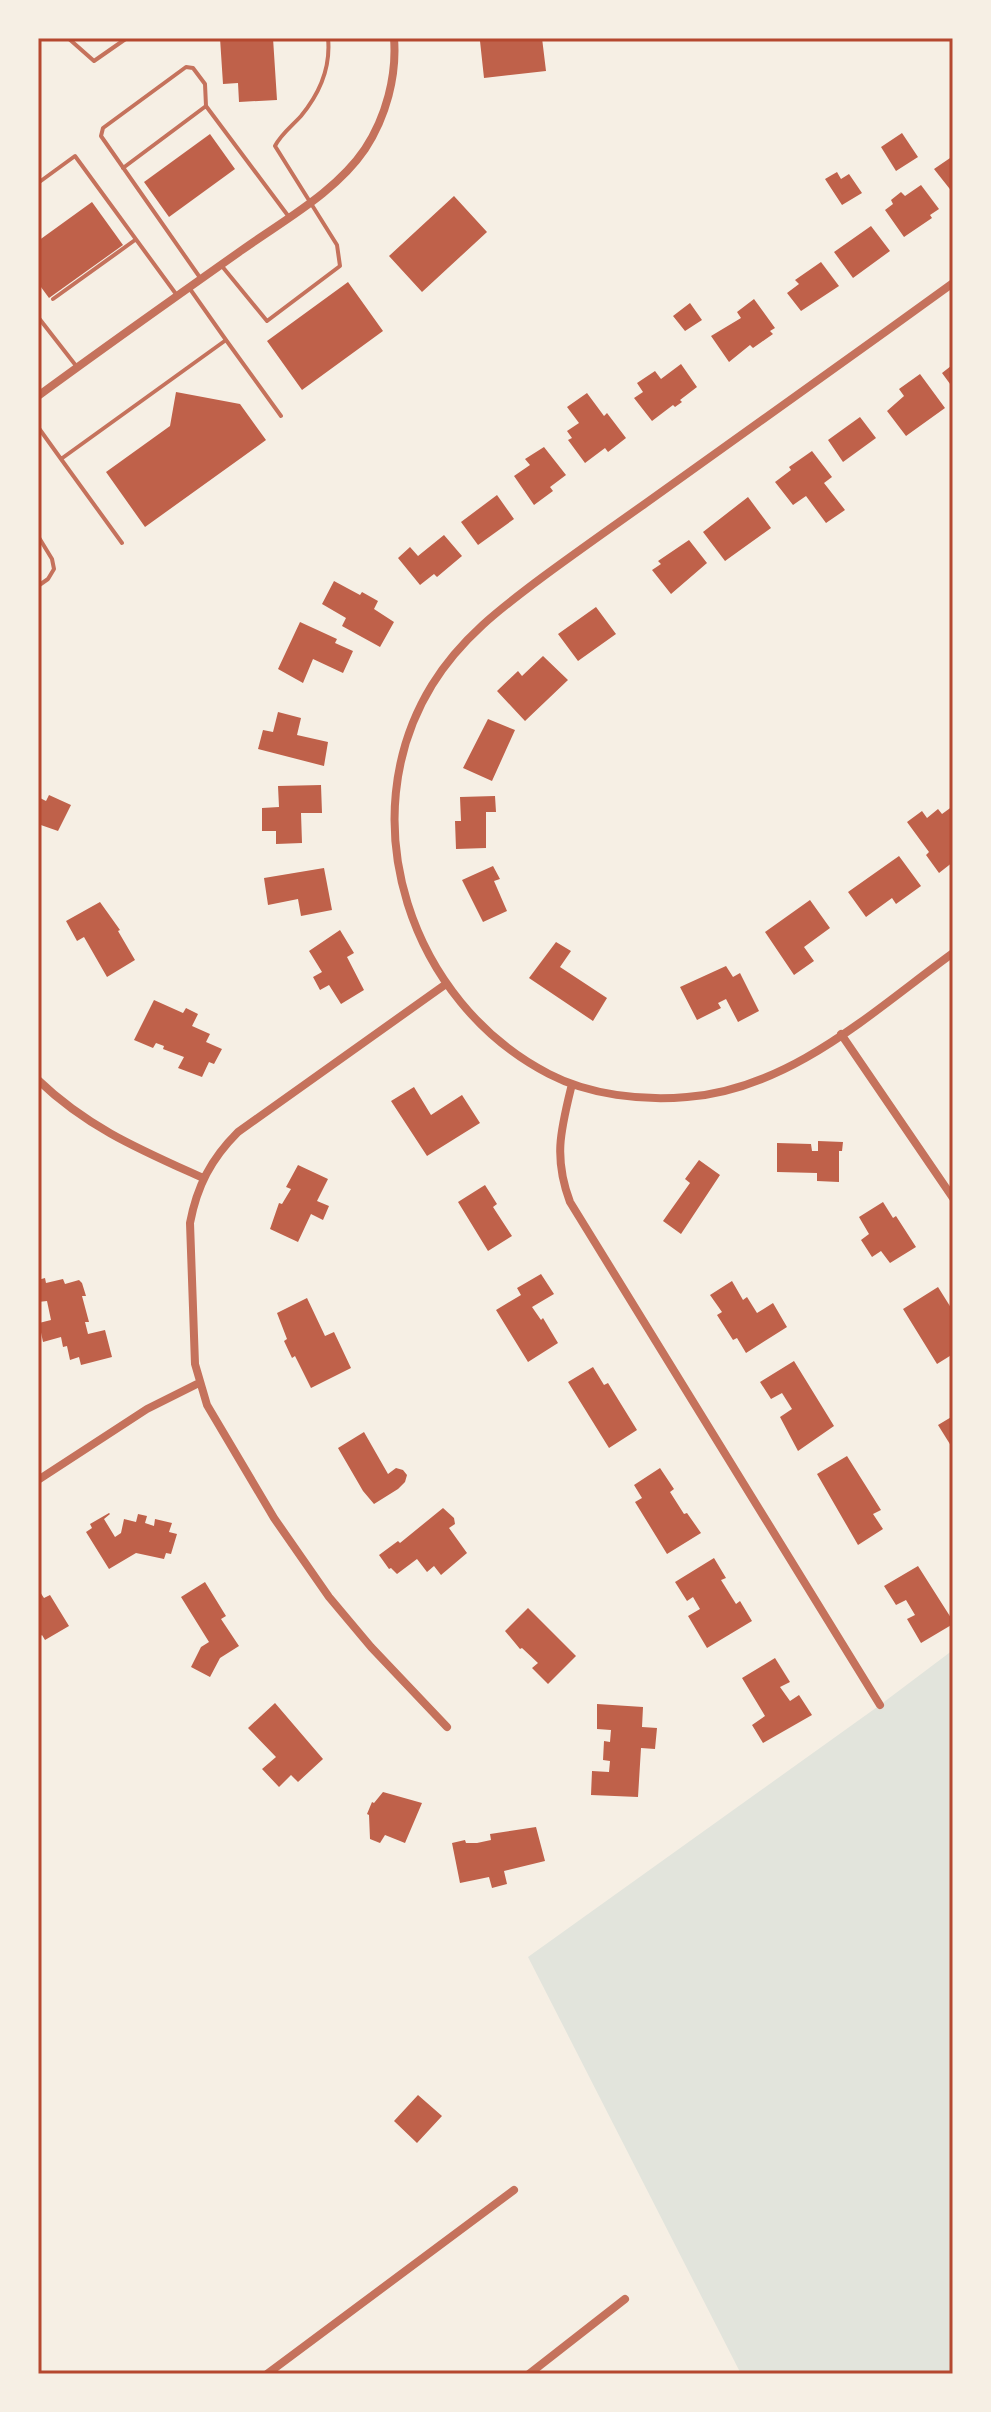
<svg xmlns="http://www.w3.org/2000/svg" width="991" height="2412" font-family="Montserrat,sans-serif">
<style>
.green{fill:#e2e4dc}
.building{fill:#bf614a}
.lines{fill:none;stroke-linecap:round;stroke-linejoin:round}
.service{stroke:#c5725c;stroke-width:4}
.minor{stroke:#c5725c;stroke-width:8}
.neatline{fill:none;stroke:#b5482f;stroke-width:3}
</style>
<rect width="100%" height="100%" fill="#f6efe4"/>
<!-- green -->
<path class="green" d="M953,1650v724h-212l-213,-417 352,-252z"/>
<!-- building -->
<path class="building" d="M220,38h53l4,62 -38,2 -1,-19 -15,1z
M507,38h35l4,33 -62,7 -4,-37z
M902,133l16,24 -22,14 -15,-24z
M210,134l25,35 -66,48 -25,-35z
M953,156v37l-19,-24z
M837,172l4,7 8,-5 13,19 -20,12 -17,-26z
M921,185l18,24 -9,6 2,3 -28,19 -19,-27 8,-6 -2,-4 10,-8 4,4z
M454,196l33,36 -65,60 -33,-36z
M92,202l31,43 -74,53 -11,-15v-42z
M871,226l19,25 -37,27 -19,-26z
M821,262l18,24 -38,25 -14,-18 12,-9 -4,-4z
M348,282l35,49 -81,59 -35,-49z
M754,299l21,29 -5,3 3,3 -20,14 -3,-3 -21,17 -18,-26 30,-18 -4,-6z
M690,303l12,17 -17,11 -12,-15z
M953,361v27l-11,-15 9,-7 -1,-3z
M681,364l16,23 -17,13 2,2 -7,5 -2,-2 -21,16 -18,-23 9,-6 -6,-9 18,-12 6,8z
M920,374l25,34 -39,28 -19,-25 17,-15 -5,-7z
M176,392l64,12 26,36 -121,87 -39,-55 64,-46z
M587,393l17,23 3,-3 19,25 -18,14 -3,-4 -20,15 -17,-23 4,-2 -5,-7 12,-8 -12,-16z
M860,417l16,21 -33,24 -15,-22z
M544,447l22,28 -16,12 3,4 -19,14 -20,-29 16,-11 -5,-6z
M812,451l20,26 -8,6 21,27 -19,13 -20,-27 -13,9 -18,-23 16,-12 -2,-3z
M497,495l17,24 -36,26 -17,-23z
M748,497l23,31 -46,33 -22,-29z
M444,535l18,21 -25,21 -3,-3 -14,11 -22,-27 12,-11 8,9z
M689,540l18,23 -36,31 -19,-24 9,-6 -3,-3z
M334,581l26,14 2,-3 16,9 -4,8 20,13 -14,25 -38,-21 4,-8 -24,-14z
M596,607l20,27 -38,27 -20,-27z
M300,622l37,17 -2,4 18,8 -10,22 -30,-14 -10,24 -25,-14z
M543,656l25,24 -43,41 -28,-30 21,-20 4,5z
M278,712l23,6 -4,17 31,7 -4,24 -66,-17 5,-19 10,2z
M488,719l27,11 -23,51 -29,-13z
M321,785l1,28h-21l1,30 -26,1v-13h-14v-23l17,-1 -1,-21z
M49,795l22,10 -13,26 -20,-7v-27l8,4z
M495,796l1,16h-10v36l-30,1 -1,-28h6l-1,-24z
M953,806v35l-3,3 3,4v14l-14,11 -13,-18 3,-3 -22,-30 15,-11 5,7 11,-9 4,5z
M899,856l22,30 -25,18 -4,-6 -26,19 -18,-25z
M493,866l7,13 -6,2 13,30 -24,11 -21,-42z
M324,868l8,42 -31,6 -3,-17 -30,6 -4,-27z
M810,900l20,28 -26,19 10,14 -20,14 -29,-43z
M100,902l20,28 -2,1 17,29 -28,17 -23,-40 -7,4 -11,-20z
M340,930l14,23 -7,4 17,33 -23,14 -12,-19 -9,5 -7,-13 9,-5 -13,-21z
M556,942l15,9 -11,16 47,31 -14,23 -64,-43z
M726,966l7,11 7,-4 19,38 -21,11 -12,-23 -8,4 3,5 -24,12 -17,-33z
M154,1000l29,13 3,-5 12,6 -6,12 18,8 -4,8 16,7 -8,15 -5,-2 -7,15 -24,-9 6,-11 -21,-8 1,-3 -8,-3 -3,5 -19,-8z
M414,1087l17,28 31,-20 18,28 -53,33 -36,-55z
M818,1141l25,1 -1,9h-3v31l-22,-1v-8l-40,-1v-29l34,1 1,7h6z
M699,1160l21,15 -39,59 -18,-13 27,-38 -5,-4z
M298,1165l30,14 -11,22 12,5 -6,14 -12,-6 -13,28 -28,-13 9,-26 3,1 9,-15 -5,-2z
M485,1185l12,19 -4,3 19,29 -24,15 -30,-49z
M883,1202l10,16 3,-2 20,31 -26,16 -9,-12 -9,6 -11,-17 8,-6 -10,-17z
M541,1274l13,20 -22,13 9,13 2,-2 15,25 -30,19 -32,-52 25,-15 -4,-7z
M45,1278l1,5 17,-4 2,5 14,-4 3,3 4,13h-4l7,26h-4l3,12 17,-4 7,27 -31,8 -2,-8 -9,3 -3,-14 -4,1 -2,-10 -18,5 -4,-19 12,-3 -4,-19 -9,1v-22z
M732,1281l11,19 4,-3 10,16 16,-10 14,24 -41,26 -9,-15 -4,2 -16,-25 5,-3 -12,-17z
M938,1287l15,24v43l-16,10 -34,-55z
M307,1298l18,38 9,-4 17,36 -40,20 -16,-32 -3,2 -8,-17 3,-2 -10,-26z
M794,1361l40,65 -36,25 -18,-34 12,-8 -10,-16 -11,6 -11,-17z
M593,1367l11,18 4,-2 29,47 -28,18 -41,-66z
M953,1416v33l-15,-24z
M364,1432l24,42 8,-6 7,2 4,5 -2,7 -7,7 -24,15 -11,-13 -25,-43z
M847,1456l34,54 -8,4 10,15 -25,16 -41,-71z
M660,1468l14,21 -4,3 14,22 3,-1 14,20 -34,21 -32,-52 7,-4 -8,-13z
M443,1508l11,10 1,6 -6,4 18,25 -26,22 -7,-9 -7,6 -10,-13 -20,15 -6,-6 -2,1 -10,-14 19,-14 2,2z
M109,1513l1,1 -6,5 11,18 6,-4 3,-14 12,3 2,-8 9,2 -2,7 9,3 1,-7 17,4 -3,9 8,2 -6,20 -5,-1 -2,6 -28,-6 -27,16 -23,-37 6,-4 -2,-4z
M714,1558l12,20 -5,2 15,24 4,-3 12,20 -45,27 -19,-32 12,-7 -7,-12 -6,4 -12,-19z
M918,1566l35,55v3l-32,19 -14,-24 8,-4 -9,-15 -10,5 -12,-19z
M205,1582l21,34 -5,3 18,27 -19,12 -10,19 -19,-10 10,-20 8,-5 -28,-45z
M38,1589l6,9 6,-3 19,31 -24,14 -3,-5 -4,3z
M528,1608l48,48 -28,28 -16,-16 6,-5 -16,-15 -2,1 -15,-18z
M775,1658l15,24 -10,5 10,14 9,-6 13,20 -49,28 -11,-18 13,-9 -23,-38z
M275,1703l48,56 -25,23 -7,-7 -12,12 -17,-18 14,-12 -28,-29z
M597,1704l46,3 -1,20 15,1 -2,21 -14,-1 -3,49 -47,-2 1,-24 17,1 1,-11 -7,-1 1,-19 6,1 1,-12 -14,-1z
M383,1792l39,11 -17,40 -20,-8 -5,8 -10,-4 -1,-24 -2,-1 5,-12 2,1z
M536,1827l9,34 -41,10 3,13 -15,4 -3,-11 -29,6 -8,-40 13,-3 1,3h11l14,-3 -1,-6z
M418,2095l24,21 -25,27 -23,-22z"/>
<g class="lines">
<!-- service -->
<path class="service" d="M68,38l26,23 33,-23
M123,168l83,-62
M38,183l37,-27 101,138
M221,265l46,56 73,-55 -3,-21 -62,-99c6,-12 17,-20 26,-30 19,-23 30,-48 27,-78
M201,279l-100,-143 2,-8 83,-61 7,1 12,16 1,22 83,111
M53,299l82,-59
M38,317l39,50
M226,340l55,76
M38,427l23,32 165,-119 -36,-51
M61,459l61,84
M38,536l14,23 2,10 -6,10 -10,7"/>
<!-- minor -->
<path class="minor" d="M953,283c-102,74 -205,147 -307,220 -34,24 -68,48 -102,73 -43,32 -83,62 -112,109 -83,135 -21,318 117,389 40,21 94,27 138,23 104,-8 186,-86 266,-144
M38,396c68,-50 136,-98 204,-146 42,-30 94,-58 123,-101 21,-32 32,-73 29,-111
M446,984l-208,148c-27,27 -41,54 -48,91l5,141 12,41 67,113 55,79 42,50 76,80
M841,1034l112,164
M38,1080c50,48 103,70 165,98
M572,1084c-11,45 -19,73 -2,118l310,503
M38,1480l109,-71 52,-26
M267,2374l247,-184
M529,2374l96,-75"/>
</g>
<!-- border -->
<rect width="991" height="2412" fill="none" stroke="#f6efe4" stroke-width="80"/>
<rect x="40" y="40" width="911" height="2332" class="neatline"/>
</svg>
